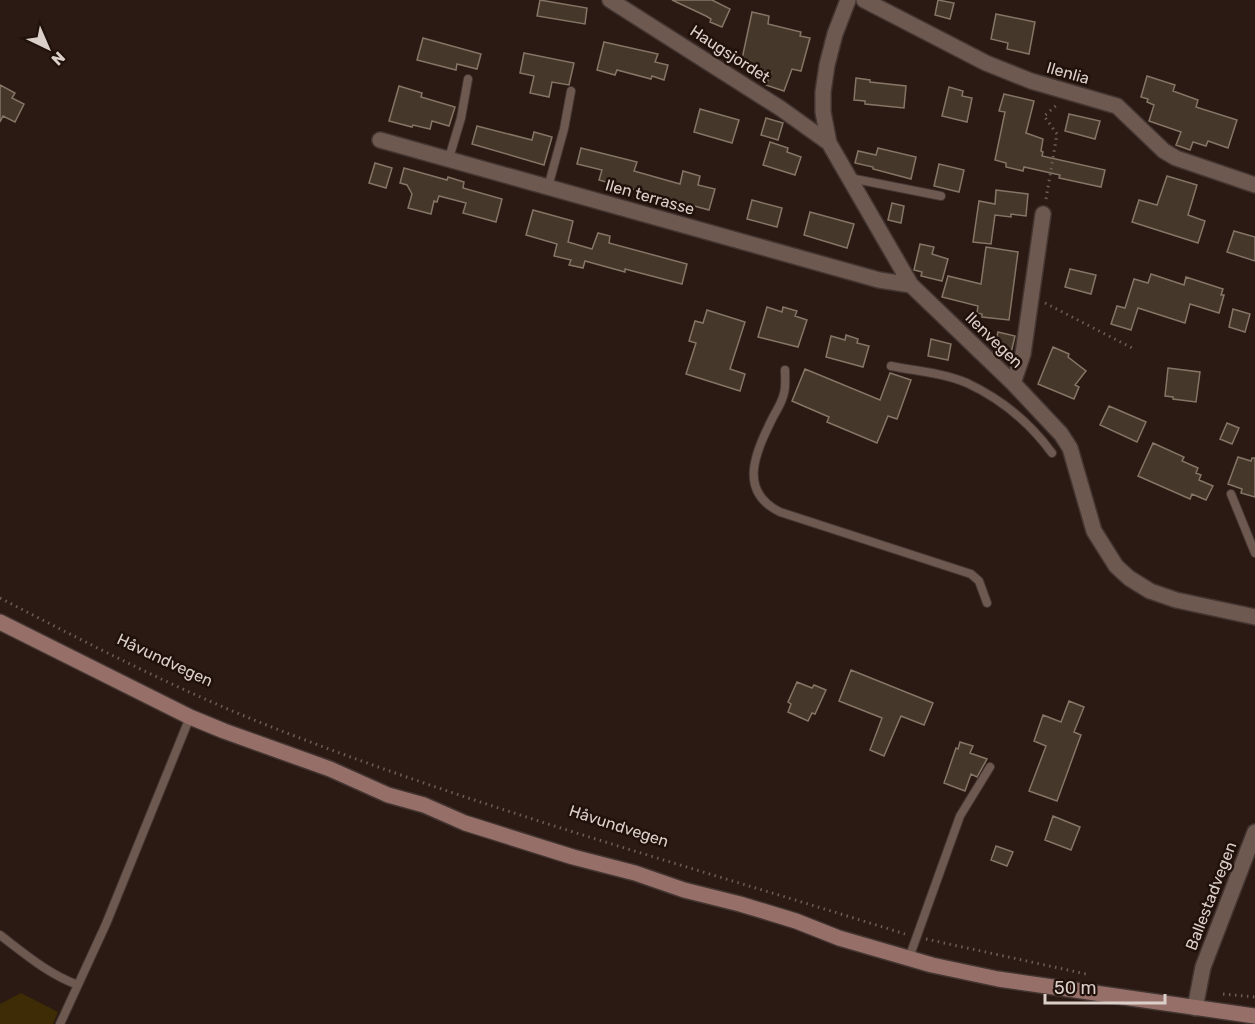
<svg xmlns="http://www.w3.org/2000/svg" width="1255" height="1024" font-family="Rubik,sans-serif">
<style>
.green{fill:#3d2c05}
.building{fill:#45372a;stroke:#857566;stroke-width:1.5}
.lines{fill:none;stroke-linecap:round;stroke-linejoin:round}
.service-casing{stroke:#433532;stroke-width:10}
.minor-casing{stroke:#433532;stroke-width:18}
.secondary-casing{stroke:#433532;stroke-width:18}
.path{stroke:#6c5d56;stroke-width:3;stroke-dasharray:1.5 4.5;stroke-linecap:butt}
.service{stroke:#6d5950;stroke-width:8}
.minor{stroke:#6d5950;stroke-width:15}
.secondary{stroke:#967068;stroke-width:15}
.labels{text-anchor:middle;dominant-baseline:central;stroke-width:5;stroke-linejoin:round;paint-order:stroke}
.street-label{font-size:16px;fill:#dbcfca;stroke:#21110b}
</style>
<rect width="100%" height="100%" fill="#2b1a13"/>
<!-- green -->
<path class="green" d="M21,993l37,19 -5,12h-53v-20z"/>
<!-- building -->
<path class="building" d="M540,0l47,8 -2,16 -48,-8z
M672,0h40l18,9 -8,18 -12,-5 1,-3 -5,-3z
M938,0l16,3 -4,16 -15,-4z
M752,12l17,4 -1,8 33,8 -1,4 10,2 -9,33 -9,-2 -8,22 -18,-6 5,-13 -23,-4 2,-7 -8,-2z
M996,14l39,8 -6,32 -22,-5 1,-6 -17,-4z
M423,38l58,16 -4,15 -20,-5 -1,6 -39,-10z
M604,42l54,12 -3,8 13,3 -4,15 -12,-4 -1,3 -34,-9 -2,5 -18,-5z
M524,53l50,10 -5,22 -17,-3 -3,15 -19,-4 4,-17 -14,-3z
M1147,76l28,9 -2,6 25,9 -2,7 41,13 -9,28 -20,-7 -2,5 -13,-4 -3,8 -14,-5 5,-13 -32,-11 5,-16 -7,-3 1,-3 -7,-2z
M856,78l14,2v2l36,4 -2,22 -39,-4v-3l-11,-1z
M0,85l15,8 -3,5 12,6 -9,18 -12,-6 -3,6z
M399,86l23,7 -1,4 34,10 -6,19 -17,-5 -2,8 -17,-4 -1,2 -23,-6z
M949,87l14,4 -1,5 10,2 -5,24 -25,-6z
M1004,94l30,7 -8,32 17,6 -2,12 2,1 -1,4 63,14 -4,17 -42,-9 1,-3 -36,-8 -1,4 -17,-4v-4l-11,-3 10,-48 -6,-1z
M700,109l39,11 -7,23 -38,-11z
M1069,114l31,7 -5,18 -30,-8z
M766,118l17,5 -5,17 -17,-5z
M477,126l55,14 2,-8 18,5 -8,28 -72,-21z
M770,142l18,6 -1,4 14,5 -6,18 -32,-10z
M581,148l56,14 -3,9 46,13 3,-13 17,5 -2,9 17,4 -6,21 -110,-30 3,-10 -25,-6z
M878,148l38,9 -5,22 -38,-10v-2l-18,-4 3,-12 18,4z
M375,163l17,5 -6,20 -17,-5z
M939,164l25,6 -5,22 -25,-6z
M404,168l43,12 1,-3 16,5 -1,6 39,11 -6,23 -33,-9 3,-10 -27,-7 -2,6 -3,-1 -3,13 -23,-6 4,-14 -5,-9 -7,-2z
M1167,176l30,9 -9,30 17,6 -7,22 -66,-21 7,-22 18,5z
M996,190l32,4 -2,22 -15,-2v3l-16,-2 -4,29 -18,-2 6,-41 16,3z
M752,200l30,8 -5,19 -30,-8z
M892,203l12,3 -3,17 -13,-3z
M533,210l40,11 -5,21 24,7 6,-16 12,3 -1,7 78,21 -5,20 -57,-15v3l-40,-11 -2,7 -14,-3 2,-5 -17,-4 3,-12 -31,-9z
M810,212l44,12 -7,24 -43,-13z
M1234,231l21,6v24l-28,-9z
M920,244l14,3 -2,7 16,5 -6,22 -21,-5 1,-4 -8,-2z
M986,247l32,5 -9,68 -27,-3v-3l-5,-1 1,-7 -36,-9 6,-21 33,8z
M1070,269l26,6 -5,19 -26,-7z
M1151,274l33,11 2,-8 37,12 -2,6h3l-5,18 -29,-9 -5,19 -47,-15 -7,22 -20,-6 6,-18 8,2 9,-29 14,4z
M767,307l15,5 1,-5 14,4 -2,5 12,4 -9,27 -40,-10z
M1233,309l17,5 -5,18 -16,-5z
M707,310l38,12 -15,47 15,5 -5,17 -54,-17 10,-31 -7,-2 6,-20 8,2z
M998,332l17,4 -4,17 -17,-5z
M846,335l12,4 -1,4 12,3 -6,21 -37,-10 5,-21 14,4z
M931,339l20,5 -3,16 -20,-4z
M1053,347l16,7 -1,3 18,14 -11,14 4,2 -5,12 -36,-15z
M1168,368l32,4 -4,30 -23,-3v-2l-8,-1z
M805,369l75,31 10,-27 21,7 -14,39 -9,-3 -11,27 -50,-21 2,-5 -37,-16z
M1109,406l37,16 -9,20 -37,-17z
M1227,423l12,5 -7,16 -12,-5z
M1153,443l31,14 -2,4 16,7 -2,5 5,2 -2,5 14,6 -7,14 -14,-6 -2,5 -52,-23z
M1238,457l13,4 1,-3h3v39l-14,-4 1,-4 -14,-5z
M851,670l82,33 -9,22 -23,-9 -17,40 -14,-6 12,-32 -43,-17z
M797,682l15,6 2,-3 12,5 -11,24 -3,-1 -4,8 -20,-9 3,-8 -3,-2z
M1069,701l15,6 -10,25 7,3 -24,66 -28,-10 17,-45 -12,-5 9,-26 18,7z
M960,742l13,4 -3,7 17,6 -10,18 -6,-3 -6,17 -21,-8 12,-35 2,1z
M1053,816l27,11 -9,23 -26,-10z
M996,846l17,6 -6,14 -16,-6z"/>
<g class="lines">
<defs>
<path id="service" d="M449,158l12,-40 7,-39
M850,178l91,18
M548,187l16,-58 7,-38
M891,366c25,5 53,7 76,17 34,16 64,41 85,70
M785,370c0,8 1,16 -1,23 -2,10 -8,18 -12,26 -16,33 -35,72 8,93l191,62 8,7 8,22
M1231,494l24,59
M0,935c25,19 48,39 78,50
M909,958l51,-142 30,-49
M60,1024l46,-100 84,-207"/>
<path id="minor" d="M610,0l170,108 49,35
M848,0l-13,34 -8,31 -4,27v20l6,31 82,142 102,98 48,51 9,14 24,83 22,35 13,12 21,13 26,9 79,17
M864,0l122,63 45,18 86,25 47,45 12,7 79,27
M380,140l499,140 32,5
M1013,383l10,-29 20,-140
M1195,1008l8,-41 52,-135"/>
<path id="secondary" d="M0,622l190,95 34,14 106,38 58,26 36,10 41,18 108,34 62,16 49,17 56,14 56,17 43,17 93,27 66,14 257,37"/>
</defs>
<!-- service casing -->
<use href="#service" class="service-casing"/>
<!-- minor casing -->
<use href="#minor" class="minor-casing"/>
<!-- secondary casing -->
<use href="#secondary" class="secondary-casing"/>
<!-- path -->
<path class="path" d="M1046,199l11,-65 -13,-18 14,-12
M1045,303l89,46
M0,598c85,44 170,88 259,124 210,84 430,144 646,212
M926,939l160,35
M1223,994l32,3"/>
<!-- service -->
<use href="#service" class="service"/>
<!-- minor -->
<use href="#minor" class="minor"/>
<!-- secondary -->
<use href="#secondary" class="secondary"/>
</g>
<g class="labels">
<!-- street labels -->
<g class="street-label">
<text transform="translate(730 54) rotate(33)">Haugsjordet</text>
<text transform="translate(1068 73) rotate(16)">Ilenlia</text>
<text transform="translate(650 197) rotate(16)">Ilen terrasse</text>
<text transform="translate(994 340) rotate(44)">Ilenvegen</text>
<text transform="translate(165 660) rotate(25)">Håvundvegen</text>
<text transform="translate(619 826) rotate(18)">Håvundvegen</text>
<text transform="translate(1211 896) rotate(-69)">Ballestadvegen</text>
</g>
</g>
<!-- north arrow -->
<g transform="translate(48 48) rotate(136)" stroke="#21110b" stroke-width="4.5" paint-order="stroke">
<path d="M0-4.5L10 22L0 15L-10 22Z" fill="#dbcfca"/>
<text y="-9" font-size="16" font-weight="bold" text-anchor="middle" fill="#dbcfca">N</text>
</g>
<!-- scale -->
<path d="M1045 994v9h120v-9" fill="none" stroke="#dbcfca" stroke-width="3"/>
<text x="1054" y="994" font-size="18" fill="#dbcfca" stroke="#21110b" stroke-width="4.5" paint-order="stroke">50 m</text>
</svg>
